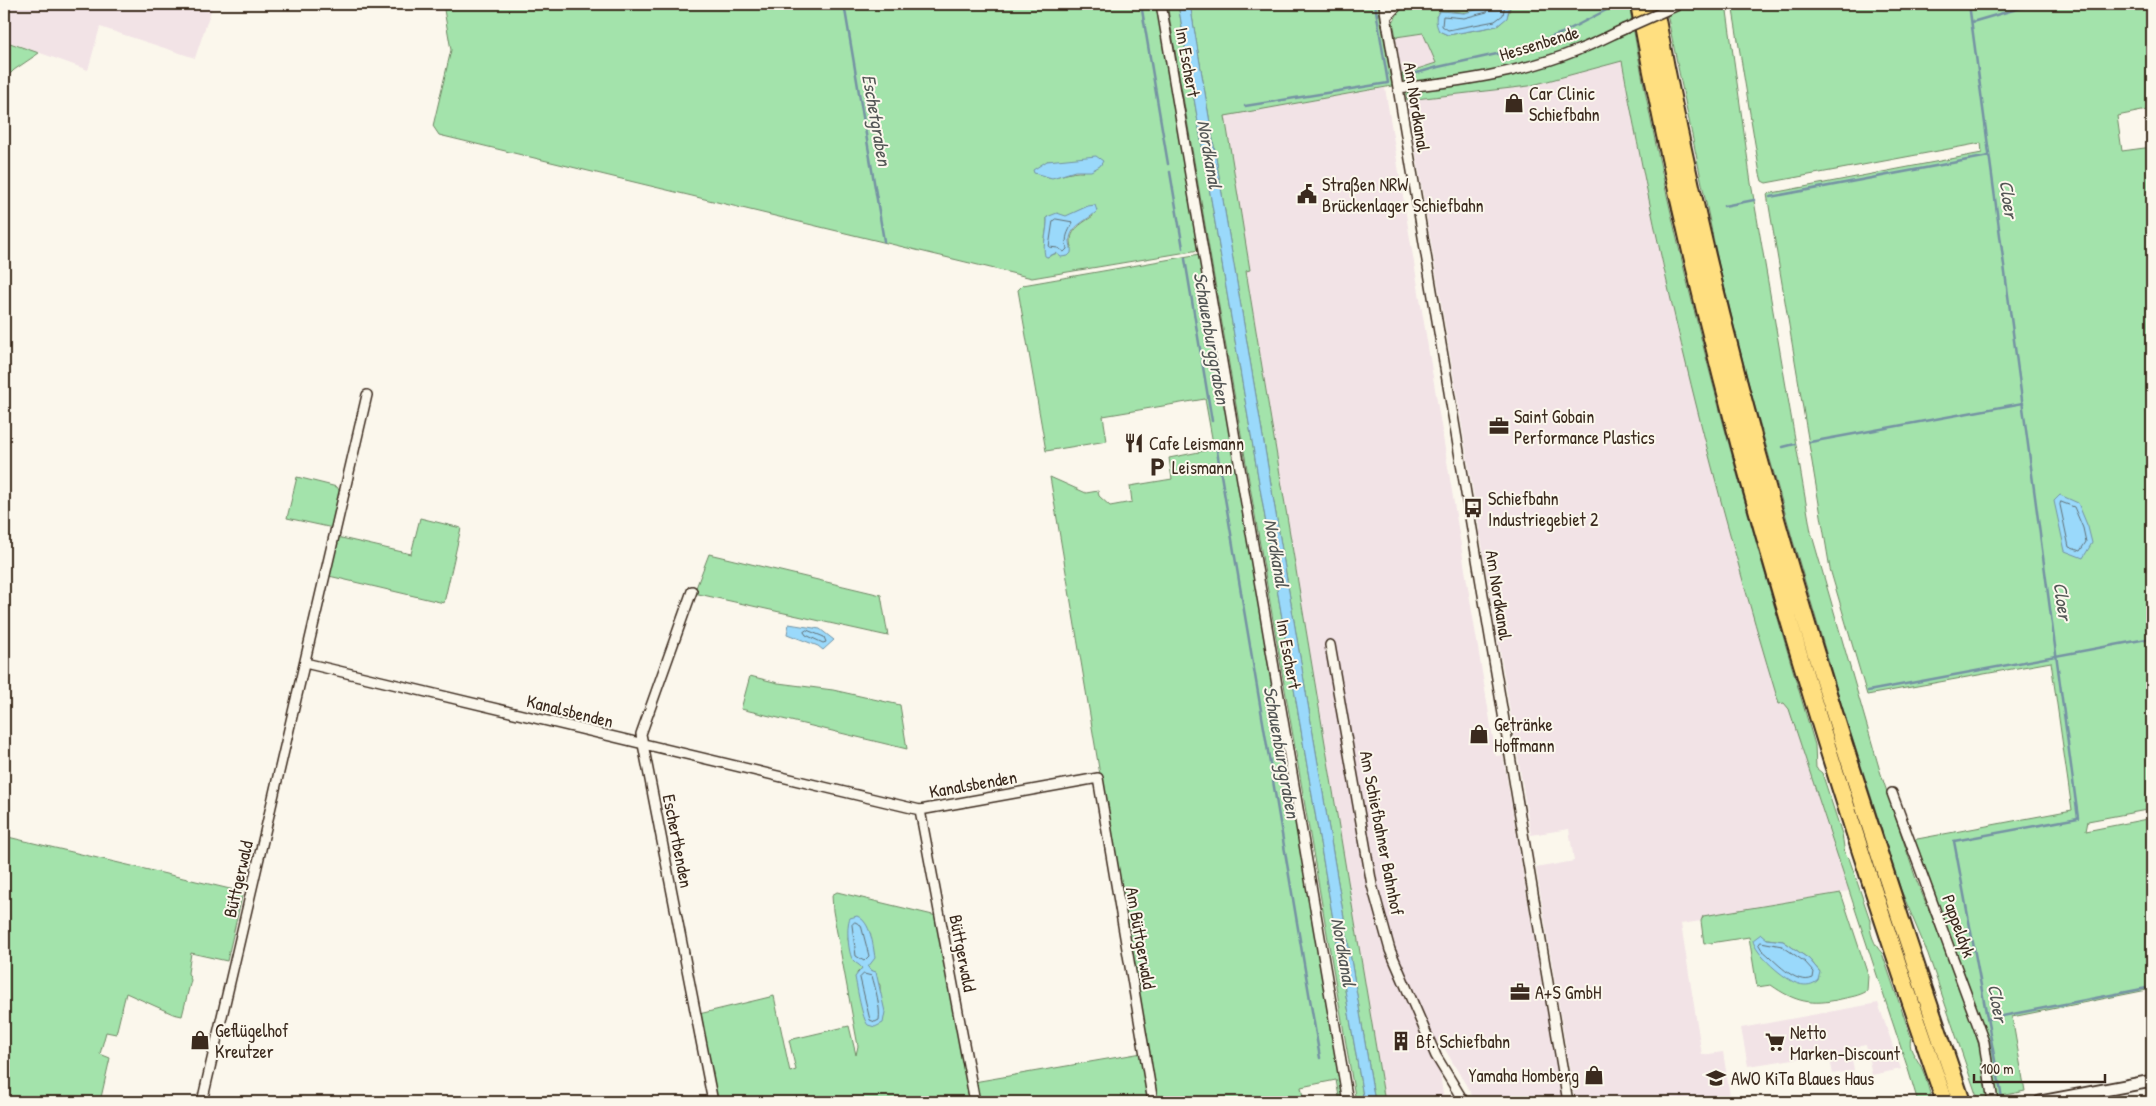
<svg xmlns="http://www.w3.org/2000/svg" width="2156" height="1106" font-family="'Patrick Hand',sans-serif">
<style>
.built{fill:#f2e3e6}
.green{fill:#a3e3ab;stroke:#6f8664;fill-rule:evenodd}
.water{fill:#9ad9fb;stroke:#7493a3}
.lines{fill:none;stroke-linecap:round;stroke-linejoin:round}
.shore{stroke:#617076;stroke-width:1}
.stream{stroke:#7493a3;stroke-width:2.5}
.minor-casing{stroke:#3b2a1e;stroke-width:12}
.tertiary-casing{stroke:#3b2a1e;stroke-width:15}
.motorway-casing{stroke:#3b2a1e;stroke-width:20}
.minor{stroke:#fbf7ec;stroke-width:9}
.tertiary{stroke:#fbf7ec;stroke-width:11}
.motorway{stroke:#ffdf80;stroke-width:16}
.minor-bridge-casing{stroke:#3b2a1e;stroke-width:12;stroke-linecap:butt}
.minor-bridge{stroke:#fbf7ec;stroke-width:9}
.labels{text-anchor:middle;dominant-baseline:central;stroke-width:4;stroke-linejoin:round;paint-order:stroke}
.street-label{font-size:18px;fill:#3b2a1e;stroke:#fbf7ec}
.poi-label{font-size:18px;fill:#3b2a1e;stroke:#fbf7ec;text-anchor:start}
.water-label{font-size:19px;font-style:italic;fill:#535655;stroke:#fbf7ec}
</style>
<rect width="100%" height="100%" fill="#fbf7ec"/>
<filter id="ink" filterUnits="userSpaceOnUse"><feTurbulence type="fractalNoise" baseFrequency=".02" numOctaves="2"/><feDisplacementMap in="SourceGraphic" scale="10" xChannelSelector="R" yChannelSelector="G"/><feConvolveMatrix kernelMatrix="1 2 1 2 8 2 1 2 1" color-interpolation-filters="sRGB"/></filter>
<g filter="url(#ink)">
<!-- built -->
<path class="built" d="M4,4h209l-18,54 -95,-31 -12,43 -84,-30z
M399,4h39l1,7z
M1423,33l13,30 -34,11 -6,-37z
M1622,61l14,78 29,134 63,254 51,177 5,-1 5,6 60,182 -146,25 -2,5 -20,3 21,131 21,-3 8,50h-156l-39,-234 38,-7 -5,-32 -38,6 -124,-735 122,-14z
M1385,88l111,668 7,-1 59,347h-86l-36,-61 -4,2 8,59h-59l-139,-831 4,-2 -26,-153z
M1878,1003l23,66 -29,6 -6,-30 -16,3 4,22 -21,4 -4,-19 -14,3 -1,-2 -66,10 -7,-38z"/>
<!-- green -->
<path class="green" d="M443,4h714l42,246 -167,28 -593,-143 -6,-9 18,-76zM1070,160l13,12c-13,-1 -24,6 -37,5l1,-16zM1088,206l5,10c-12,8 -26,15 -21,31l-25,10c-6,-12 1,-26 0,-40h19z
M1167,4h11l186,1098h-8z
M1190,4h188l14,82 -167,30 25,154 -4,1 139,831h-10z
M1403,4h83c-8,14 -27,7 -38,7 -4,0 -8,3 -12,5l3,15 9,4 49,-9c7,-4 14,-14 13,-22h119c43,251 114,497 186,741l1,23 6,5 20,61 3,20 4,4 21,62c-1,12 4,25 12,33l29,84c-3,12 3,17 8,26 7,11 9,27 14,39h-15l-10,-33 -119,-360 -5,-6 -5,1c-64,-211 -118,-426 -157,-643l-93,25 -122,14 -5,-26 34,-11 -13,-30 -27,4 -3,-15z
M1665,4h61l25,179 60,349 69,239 36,108 40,97 17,49 8,28 7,46 -10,1 -50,-146 -27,-64 -61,-190 -47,-159 -46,-163 -28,-112z
M1732,4h420v105l-35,7 5,35 30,-4v322l-3,1 3,26v313l-64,12 -2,10 66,-13v171l-140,28 13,74 -28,6 -7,-46 -5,-17 -21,-60 -52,-134 160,-30 -21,-148 -184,33 -37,-126 -63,-375 215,-41 -1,-10 -215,40 -4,-2 -2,-7z
M4,41l35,12 -25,17 -10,10z
M1200,254l144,848h-4l-4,-22 -35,7 3,15h-149l-105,-625 36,16 12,-2 1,5 11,10 22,-4 -2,-16 42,-7 -3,-21 45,-9 -9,-50 -102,17 4,25 -61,10 -28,-161 5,-5z
M297,477l40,10 4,6 -8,35 -46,-10z
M420,518l41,10 -17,75 -115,-27 8,-39 74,17z
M709,554l172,41 7,41 -194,-43z
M750,676l28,7 55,7 67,15 7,44 -166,-40z
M8,837l235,55 -16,69 -36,-8 -3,20 3,7 -9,36 -9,-2 -47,-21 -10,41 -10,-2 -6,22 10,4 -10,44h-96v-244z
M837,892l100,24 35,186h-255l-18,-88 75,-18 16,76 6,-2 -7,-30 60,-14 7,29 2,-9 -25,-135 -1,-16zM849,932l21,1 4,21 -6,13 12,18v10l-17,19 -6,-41 5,-5 -10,-10 -4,-19z
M1841,893l27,82 -1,16c-8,5 -17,6 -26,8 -29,7 -46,3 -70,-14l-14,2 -8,-50 -45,7 -3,-23 2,-5zM1767,939l16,2 26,18 11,13z
M1142,1053l8,49h-172l-4,-20z"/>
<!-- water -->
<path class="water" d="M1178,4h12l185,1098h-11z
M1486,4h24l-3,14 -10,8 -49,9 -9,-4c-3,-6 -5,-15 1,-20l24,2 20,-5z
M1096,156l7,5 -3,5 -9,5h-16l-23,7 -18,-5 -1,-3 14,-9z
M1095,205l2,6c-8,9 -28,15 -27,30 0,4 2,7 1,12l-3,3 -7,1 -5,-4 -9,4 -2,-1c-3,-12 3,-26 2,-39l10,-4 9,3 22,-10z
M2060,495l18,8 10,24 4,16 -9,15 -18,-7 -11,-50z
M789,624l31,5 14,11 -11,10 -5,-4 -31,-12z
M857,916c14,6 16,29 18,42l-7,9 2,3 6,2 9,40 -2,11 -8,4 -7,-2c-6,-6 -11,-38 -13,-48l7,-9c-3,-4 -6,-4 -9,-8 -5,-6 -7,-35 -3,-42z
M1761,934l6,5 16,2 26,18 11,13 -2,8c-5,5 -12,6 -19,4 -13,-3 -45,-31 -46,-44z"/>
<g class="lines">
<!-- shore -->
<path class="shore" d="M1491,4l-4,8 -23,6 -21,-2 -1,10 6,4 47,-9 8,-6 2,-11
M1056,219l17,3c-6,13 -8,13 -6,27l-3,3 -6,-4 -9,-1 4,-26z
M2061,502l13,5 9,21 3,14 -6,9 -11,-4 -9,-42z
M807,630l17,7 2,5 -3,1 -17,-8 -2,-3z
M855,922l6,3 8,31 -5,5 -8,-5 -4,-31z
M1761,942l21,4 23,16 9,10 -1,6c-18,8 -38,-18 -51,-28l-3,-5z
M864,974l8,2c3,10 9,33 7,44l-4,2 -5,-2 -10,-42z"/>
<!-- stream -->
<path class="stream" d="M844,4l40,237
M1141,4l27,160
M1969,4l109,814 -124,23 48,257
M1972,22l62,-18
M1406,76l32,-9 86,-19 38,-15 54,-28
M1245,106l143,-23 -13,-79
M1170,172l13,76
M1770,197l219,-41
M1724,206l30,-6
M1185,259l27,162
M1810,442l213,-39
M1783,447l12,-3
M1217,451l103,607
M1868,691l284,-53
M1987,1019l165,-32"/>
<defs>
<path id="minor" d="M1161,4l187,1098
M1384,4l184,1098
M1386,17l13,-13
M1398,88c60,-6 124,-15 180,-38 16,-6 31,-14 46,-21
M692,591l-51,143 72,368
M1330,645l42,240 18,65 46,106 28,46
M305,663l615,147 178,-32 55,324
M1892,793l92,249 9,60
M920,810l55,292
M202,1102l165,-707"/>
<path id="tertiary" d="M2040,1102l112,-21"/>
<path id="motorway" d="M1639,4c69,375 181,738 306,1098
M1654,4c68,376 185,737 308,1098"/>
</defs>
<!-- minor casing -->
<use href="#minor" class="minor-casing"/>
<!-- tertiary casing -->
<use href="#tertiary" class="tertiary-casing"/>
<!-- motorway casing -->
<use href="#motorway" class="motorway-casing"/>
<!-- minor -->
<use href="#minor" class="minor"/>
<!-- tertiary -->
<use href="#tertiary" class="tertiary"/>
<!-- motorway -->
<use href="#motorway" class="motorway"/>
<defs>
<path id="minor-bridge" d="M1624,29l54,-24"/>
</defs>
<!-- minor-bridge casing -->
<use href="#minor-bridge" class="minor-bridge-casing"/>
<!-- minor-bridge -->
<use href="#minor-bridge" class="minor-bridge"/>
</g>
</g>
<!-- icons -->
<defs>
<symbol id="shop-bare" viewBox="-9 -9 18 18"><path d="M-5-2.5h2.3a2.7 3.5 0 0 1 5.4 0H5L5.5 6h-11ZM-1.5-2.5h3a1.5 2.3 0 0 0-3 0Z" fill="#3b2a1e" stroke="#fbf7ec" stroke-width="2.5" paint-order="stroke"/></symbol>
<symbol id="civic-bare" viewBox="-9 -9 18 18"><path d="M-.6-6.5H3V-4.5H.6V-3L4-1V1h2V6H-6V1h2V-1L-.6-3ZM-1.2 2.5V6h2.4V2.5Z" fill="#3b2a1e" stroke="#fbf7ec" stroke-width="2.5" paint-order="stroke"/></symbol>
<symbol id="office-bare" viewBox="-9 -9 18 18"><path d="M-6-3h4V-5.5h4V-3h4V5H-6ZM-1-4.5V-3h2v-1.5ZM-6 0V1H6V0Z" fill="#3b2a1e" stroke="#fbf7ec" stroke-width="2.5" paint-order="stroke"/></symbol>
<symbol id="restaurant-bare" viewBox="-9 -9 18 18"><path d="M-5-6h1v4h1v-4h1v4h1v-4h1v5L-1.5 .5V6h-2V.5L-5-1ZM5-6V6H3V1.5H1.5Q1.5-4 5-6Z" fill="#3b2a1e" stroke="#fbf7ec" stroke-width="2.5" paint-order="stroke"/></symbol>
<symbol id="parking-bare" viewBox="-9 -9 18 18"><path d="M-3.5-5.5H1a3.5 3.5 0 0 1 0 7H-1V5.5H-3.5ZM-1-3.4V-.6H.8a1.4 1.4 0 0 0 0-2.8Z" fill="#3b2a1e" stroke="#fbf7ec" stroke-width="2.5" paint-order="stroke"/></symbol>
<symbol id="bus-bare" viewBox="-9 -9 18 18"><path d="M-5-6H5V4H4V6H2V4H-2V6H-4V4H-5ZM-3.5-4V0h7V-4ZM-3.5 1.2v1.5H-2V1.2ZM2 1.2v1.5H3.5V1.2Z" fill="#3b2a1e" stroke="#fbf7ec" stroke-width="2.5" paint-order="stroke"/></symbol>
<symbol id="building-bare" viewBox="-9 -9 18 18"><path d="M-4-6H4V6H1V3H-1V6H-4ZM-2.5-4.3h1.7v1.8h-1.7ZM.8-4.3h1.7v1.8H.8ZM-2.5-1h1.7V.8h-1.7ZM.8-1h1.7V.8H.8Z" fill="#3b2a1e" stroke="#fbf7ec" stroke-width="2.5" paint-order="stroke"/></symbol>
<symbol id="supermarket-bare" viewBox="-9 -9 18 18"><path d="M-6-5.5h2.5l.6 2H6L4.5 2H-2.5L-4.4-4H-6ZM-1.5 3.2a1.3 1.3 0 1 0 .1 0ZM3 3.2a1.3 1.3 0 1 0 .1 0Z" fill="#3b2a1e" stroke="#fbf7ec" stroke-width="2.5" paint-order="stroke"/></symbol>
<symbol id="school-bare" viewBox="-9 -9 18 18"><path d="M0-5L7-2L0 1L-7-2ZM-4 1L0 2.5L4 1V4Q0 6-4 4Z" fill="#3b2a1e" stroke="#fbf7ec" stroke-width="2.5" paint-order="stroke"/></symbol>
</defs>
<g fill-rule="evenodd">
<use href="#shop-bare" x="1500" y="89" width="28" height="28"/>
<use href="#civic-bare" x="1293" y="180" width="28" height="28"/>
<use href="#office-bare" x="1485" y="412" width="28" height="28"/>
<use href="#restaurant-bare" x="1120" y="429" width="28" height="28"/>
<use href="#parking-bare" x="1143" y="453" width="28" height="28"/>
<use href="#bus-bare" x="1459" y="494" width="28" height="28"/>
<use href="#shop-bare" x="1465" y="720" width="28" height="28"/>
<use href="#office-bare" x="1506" y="978" width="28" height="28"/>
<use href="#shop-bare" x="186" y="1026" width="28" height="28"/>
<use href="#building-bare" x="1387" y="1027" width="28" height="28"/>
<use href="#supermarket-bare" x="1761" y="1028" width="28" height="28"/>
<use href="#shop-bare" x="1580" y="1061" width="28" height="28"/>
<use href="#school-bare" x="1702" y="1064" width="28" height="28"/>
</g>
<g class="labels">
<!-- street labels -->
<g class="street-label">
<text transform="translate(1539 43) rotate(-17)">Hessenbende</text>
<text transform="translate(1188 62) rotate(80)">Im Eschert</text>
<text transform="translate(1417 107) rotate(81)">Am Nordkanal</text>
<text transform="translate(1499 595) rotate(81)">Am Nordkanal</text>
<text transform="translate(1289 654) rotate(80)">Im Eschert</text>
<text transform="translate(570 711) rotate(14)">Kanalsbenden</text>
<text transform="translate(973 784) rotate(-10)">Kanalsbenden</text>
<text transform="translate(1382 833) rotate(79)">Am Schiefbahner Bahnhof</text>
<text transform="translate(678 841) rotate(79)">Eschertbenden</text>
<text transform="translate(238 879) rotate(-77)">Büttgerwald</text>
<text transform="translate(1959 926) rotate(70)">Pappeldyk</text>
<text transform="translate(1141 938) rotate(80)">Am Büttgerwald</text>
<text transform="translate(963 953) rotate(79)">Büttgerwald</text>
</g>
<!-- poi labels -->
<g class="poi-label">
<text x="1529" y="93">Car Clinic<tspan x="1529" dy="21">Schiefbahn</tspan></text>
<text x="1322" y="184">Straßen NRW<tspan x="1322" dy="21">Brückenlager Schiefbahn</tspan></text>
<text x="1514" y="416">Saint Gobain<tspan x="1514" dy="21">Performance Plastics</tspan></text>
<text x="1149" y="443">Cafe Leismann</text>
<text x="1172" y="467">Leismann</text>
<text x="1488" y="498">Schiefbahn<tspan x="1488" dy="21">Industriegebiet 2</tspan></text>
<text x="1494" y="724">Getränke<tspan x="1494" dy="21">Hoffmann</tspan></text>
<text x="1535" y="992">A+S GmbH</text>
<text x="215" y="1030">Geflügelhof<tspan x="215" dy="21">Kreutzer</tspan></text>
<text x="1790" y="1032">Netto<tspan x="1790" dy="21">Marken-Discount</tspan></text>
<text x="1416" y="1041">Bf. Schiefbahn</text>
<text x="1579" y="1075" text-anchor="end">Yamaha Homberg</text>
<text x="1731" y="1078">AWO KiTa Blaues Haus</text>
</g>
<!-- water labels -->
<g class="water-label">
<text transform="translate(877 120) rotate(80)">Eschetgraben</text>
<text transform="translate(1210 154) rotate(80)">Nordkanal</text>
<text transform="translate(2009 199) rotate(82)">Cloer</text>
<text transform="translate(1212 338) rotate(80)">Schauenburggraben</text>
<text transform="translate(1277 553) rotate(80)">Nordkanal</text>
<text transform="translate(2063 601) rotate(82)">Cloer</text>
<text transform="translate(1282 752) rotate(80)">Schauenburggraben</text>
<text transform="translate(1344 952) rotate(80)">Nordkanal</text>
<text transform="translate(1998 1003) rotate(80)">Cloer</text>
</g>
</g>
<!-- margin -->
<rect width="2156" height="1106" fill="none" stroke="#fbf7ec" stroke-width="20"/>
<rect x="10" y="10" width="2136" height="1086" fill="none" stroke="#3b2a1e" stroke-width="2" filter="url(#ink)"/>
<!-- scale -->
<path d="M1974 1074v8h131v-8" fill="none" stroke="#3b2a1e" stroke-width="2.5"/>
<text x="1981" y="1074" font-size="15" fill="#3b2a1e" stroke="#fbf7ec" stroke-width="4" paint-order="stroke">100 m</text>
</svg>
